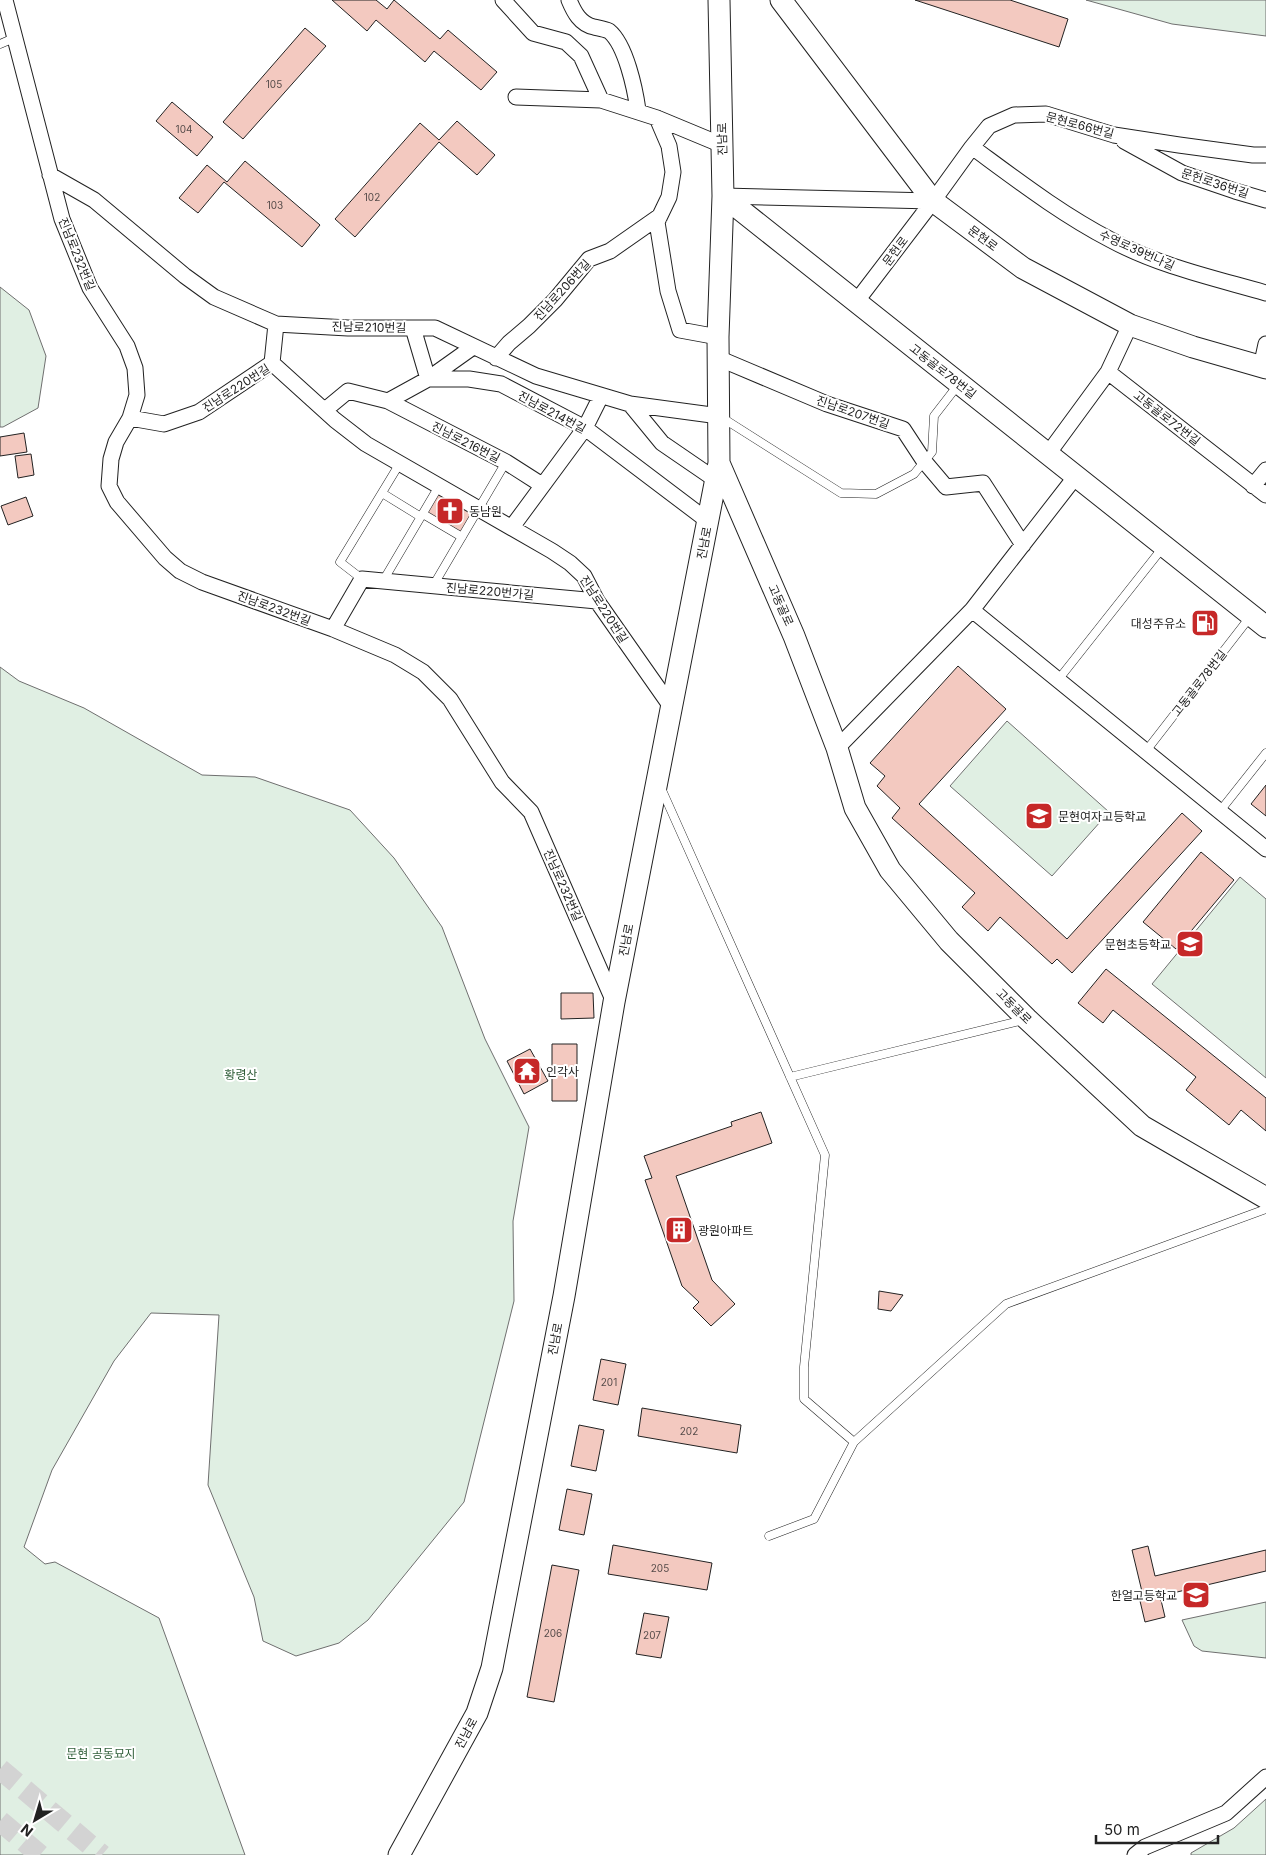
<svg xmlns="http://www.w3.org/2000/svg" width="1266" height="1855" font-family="Inter,'Noto Sans KR',sans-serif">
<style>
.green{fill:#e0efe3;stroke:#6f6f6f}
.building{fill:#f3c9c0;stroke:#222}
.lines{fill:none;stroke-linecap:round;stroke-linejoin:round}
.secondary-tunnel{stroke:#d3d3d3;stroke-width:21;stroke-dasharray:21 11;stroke-linecap:butt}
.lane-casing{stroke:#222;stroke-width:9}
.street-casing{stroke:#222;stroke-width:17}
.secondary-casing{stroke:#222;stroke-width:23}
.lane{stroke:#fff;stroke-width:8}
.street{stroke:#fff;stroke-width:15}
.secondary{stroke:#fff;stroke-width:21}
.labels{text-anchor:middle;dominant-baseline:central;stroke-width:4;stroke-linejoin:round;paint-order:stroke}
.number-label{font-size:10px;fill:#564c4a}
.street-label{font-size:12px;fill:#222;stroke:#fff}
.poi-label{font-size:12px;fill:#222;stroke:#fff;text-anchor:start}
.park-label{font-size:12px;fill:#2f5e38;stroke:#fff}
</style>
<rect width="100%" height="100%" fill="#fff"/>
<!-- green -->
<path class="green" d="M1086,0h180v36l-94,-12z
M0,287l29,23 17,46 -8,52 -35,19h-3z
M0,667l19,14 65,27 118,67 53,2 95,33 44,48 48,69 43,112 44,88 -16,94 1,80 -50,201 -96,118 -29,23 -43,13 -33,-15 -9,-44 -46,-112 11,-170 -68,-2 -37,48 -62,109 -28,77 21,17 10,-2 104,56 86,237h-245z
M1007,721l102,91 -57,64 -102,-90z
M1240,877l26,22v179l-114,-94z
M1266,1602v56l-64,-7 -8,-5 -12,-26z
M1266,1799v56h-75v-2l43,-25z"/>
<!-- building -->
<path class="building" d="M332,0h44l11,9 7,-9 46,39 8,-9 49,42 -16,18 -47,-39 -9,11 -49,-42 -9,11z
M915,0h95l58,19 -9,28z
M305,28l21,18 -83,93 -20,-17z
M172,102l41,35 -16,19 -41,-35z
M457,121l38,34 -18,20 -38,-33 -84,95 -20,-18 85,-96 19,17z
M245,161l75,64 -18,22 -78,-65 -26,31 -19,-15 28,-33 20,17z
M24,433l3,19 -27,4v-19z
M31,454l3,21 -16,3 -3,-22z
M439,486l39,23 -18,26 -37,-22z
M26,497l7,19 -25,9 -7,-19z
M958,666l48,43 -87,95 148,135 115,-126 20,18 -130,142 -15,-14 -5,5 -52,-47 -12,14 -26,-24 13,-14 -83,-75 8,-10 -23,-22 8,-10 -15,-13z
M1266,785v31l-15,-12z
M1201,852l33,28 -58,69 -33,-27z
M1106,969l160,129v33l-25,-21 -12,15 -43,-35 10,-13 -83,-67 -10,13 -25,-20z
M561,993h32l1,25 -33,1z
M552,1044h25v57h-25z
M530,1049l18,32 -24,13 -17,-33z
M761,1112l11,31 -96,33 36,104 23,24 -24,22 -18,-18 6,-6 -17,-16 -37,-106 7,-2 -8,-22 88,-30 -1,-4z
M879,1291l24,4 -12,16 -13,-2z
M601,1359l25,5 -8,41 -25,-5z
M642,1408l99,17 -4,28 -99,-17z
M579,1425l25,5 -8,41 -25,-5z
M567,1489l25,5 -8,41 -25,-5z
M613,1545l99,18 -5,27 -99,-16z
M1148,1546l7,30 111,-26v21l-106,25 5,21 -20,5 -5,-21 4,-1 -12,-50z
M552,1565l27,5 -25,132 -27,-5z
M644,1613l25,4 -8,41 -25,-4z"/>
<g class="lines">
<!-- secondary-tunnel -->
<path class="secondary-tunnel" d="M0,1769l102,86
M0,1821l40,34"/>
<defs>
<path id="lane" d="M0,44l14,-6
M721,417l120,76 35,1 38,-20 18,-22 2,-36 24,-31
M382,493l39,24
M423,514l39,23
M362,579l-22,-17 60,-99
M383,581l56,-95
M433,586l73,-124
M1058,680l106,-134
M1146,751l104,-134
M661,788l164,367 -21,212v32l50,43
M1220,811l46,-58
M790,1077l234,-57
M769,1536l45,-17 40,-77 152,-138 260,-95"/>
<path id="street" d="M5,0l57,219 28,69 37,58 8,22 2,27 -7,23 -14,24 -5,17 -2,27 8,16 48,56 15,13 22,11 131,47 62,26 28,17 27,27 52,83 29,30 83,190
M503,0l30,33 33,9 15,14 20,44
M569,0c5,12 11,24 25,27 4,1 11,2 15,4 17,14 26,58 29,79
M516,97l85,3 56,18 65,27
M657,118l12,28 4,26 -4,25 -12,25 11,69 12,39 38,7
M1124,141l58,32 53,18 31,9
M972,147c45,33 89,67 139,93 48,26 103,38 155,53
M50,175l44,25 91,76 29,21 62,27 72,4h87l101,48 94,28 89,12
M723,196l210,5
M856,302l77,-101 39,-54 17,-21 25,-11 32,-1 68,21 65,10 74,10h13
M413,328l15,51
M496,358l13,-15 20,-17 26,-26 34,-41 21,-8 50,-35
M718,358l109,46 76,25 21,32 22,26 37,-4 40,62
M272,363l63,57 31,24 186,107 18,12 14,13 13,25 75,107
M272,363l4,-39
M1261,367l5,-23
M1108,372l158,123
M428,379h41l32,5 84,44 123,93
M388,401l40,-22 45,-32
M630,404l32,39 54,37
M325,410l23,-19 40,10 118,61 36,23
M130,418l34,6 35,-12 73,-49
M1046,453l7,-6 55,-75 22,-47
M1253,486l13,-16
M512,527l73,-99 16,-32
M972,610l294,239
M333,629l29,-50 235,22
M837,748l135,-138 104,-134
M1135,1855l10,-8 81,-34 40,-36"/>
<path id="secondary" d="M781,0l152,201 90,67 107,57 63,22 73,21
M723,196l543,431
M719,463l75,173 43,112 18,60 35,62 59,71 78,78 115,107 124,72
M399,1855l78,-142 15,-45 72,-372 50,-294 105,-539 -1,-126 5,-141 -4,-196"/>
</defs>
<!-- lane casing -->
<use href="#lane" class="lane-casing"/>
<!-- street casing -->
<use href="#street" class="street-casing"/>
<!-- secondary casing -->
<use href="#secondary" class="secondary-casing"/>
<!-- lane -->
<use href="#lane" class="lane"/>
<!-- street -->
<use href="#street" class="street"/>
<!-- secondary -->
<use href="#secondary" class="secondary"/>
</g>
<!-- icons -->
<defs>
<symbol id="church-square" viewBox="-11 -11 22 22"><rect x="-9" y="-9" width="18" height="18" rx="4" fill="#c62828" stroke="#fff"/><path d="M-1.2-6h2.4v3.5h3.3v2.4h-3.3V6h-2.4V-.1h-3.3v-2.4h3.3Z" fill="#fff"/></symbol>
<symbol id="fuel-square" viewBox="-11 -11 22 22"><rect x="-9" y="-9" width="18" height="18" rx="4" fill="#c62828" stroke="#fff"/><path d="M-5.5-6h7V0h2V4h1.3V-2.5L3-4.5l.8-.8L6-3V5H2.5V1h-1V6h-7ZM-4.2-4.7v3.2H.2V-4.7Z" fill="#fff"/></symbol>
<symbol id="school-square" viewBox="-11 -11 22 22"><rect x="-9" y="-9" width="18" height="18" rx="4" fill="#c62828" stroke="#fff"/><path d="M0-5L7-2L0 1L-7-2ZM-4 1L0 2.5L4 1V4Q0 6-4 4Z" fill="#fff"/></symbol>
<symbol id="temple-square" viewBox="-11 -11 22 22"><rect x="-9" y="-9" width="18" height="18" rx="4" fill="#c62828" stroke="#fff"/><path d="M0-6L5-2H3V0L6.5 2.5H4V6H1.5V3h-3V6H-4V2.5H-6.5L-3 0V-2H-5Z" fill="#fff"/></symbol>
<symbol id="building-square" viewBox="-11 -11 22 22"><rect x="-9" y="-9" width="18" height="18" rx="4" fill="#c62828" stroke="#fff"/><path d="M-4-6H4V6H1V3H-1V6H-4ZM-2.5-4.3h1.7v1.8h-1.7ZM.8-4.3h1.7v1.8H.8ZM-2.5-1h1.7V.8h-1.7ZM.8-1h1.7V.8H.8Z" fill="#fff"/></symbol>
</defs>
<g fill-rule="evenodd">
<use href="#church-square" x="434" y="495" width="32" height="32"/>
<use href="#fuel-square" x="1189" y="607" width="32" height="32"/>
<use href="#school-square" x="1023" y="800" width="32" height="32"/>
<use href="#school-square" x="1174" y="928" width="32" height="32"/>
<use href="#temple-square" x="511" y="1055" width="32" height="32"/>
<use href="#building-square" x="663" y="1214" width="32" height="32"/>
<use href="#school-square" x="1180" y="1579" width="32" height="32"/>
</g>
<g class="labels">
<!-- number labels -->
<g class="number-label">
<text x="274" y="84">105</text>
<text x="184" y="129">104</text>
<text x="372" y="197">102</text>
<text x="275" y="205">103</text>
<text x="609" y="1382">201</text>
<text x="689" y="1431">202</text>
<text x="660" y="1568">205</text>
<text x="553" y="1633">206</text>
<text x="652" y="1635">207</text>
</g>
<!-- street labels -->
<g class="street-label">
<text transform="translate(1080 125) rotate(15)">문현로66번길</text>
<text transform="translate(722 139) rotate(-91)">진남로</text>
<text transform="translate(1215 183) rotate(18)">문헌로36번길</text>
<text transform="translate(983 238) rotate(37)">문현로</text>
<text transform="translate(1137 250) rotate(24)">수영로39번나길</text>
<text transform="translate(895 251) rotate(-53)">문헌로</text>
<text transform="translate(77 254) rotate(68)">진남로232번길</text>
<text transform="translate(562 290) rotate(-48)">진남로206번길</text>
<text transform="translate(369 327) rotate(1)">진남로210번길</text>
<text transform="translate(943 371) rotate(38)">고동골로78번길</text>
<text transform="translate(236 388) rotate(-33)">진남로220번길</text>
<text transform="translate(552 412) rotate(28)">진남로214번길</text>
<text transform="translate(853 412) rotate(19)">진남로207번길</text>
<text transform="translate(1167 418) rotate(38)">고동골로72번길</text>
<text transform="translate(466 442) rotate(27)">진남로216번길</text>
<text transform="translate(704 543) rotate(-79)">진남로</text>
<text transform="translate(490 591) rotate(5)">진남로220번가길</text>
<text transform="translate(781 605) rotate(66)">고동골로</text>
<text transform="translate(274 608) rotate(20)">진남로232번길</text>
<text transform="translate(604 609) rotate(57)">진남로220번길</text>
<text transform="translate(1199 683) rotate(-52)">고동골로78번길</text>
<text transform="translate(563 885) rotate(66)">진남로232번길</text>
<text transform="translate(626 940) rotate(-79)">진남로</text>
<text transform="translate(1014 1006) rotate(45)">고동골로</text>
<text transform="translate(555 1339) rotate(-79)">진남로</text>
<text transform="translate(466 1733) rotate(-61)">진남로</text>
</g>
<!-- poi labels -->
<g class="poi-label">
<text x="469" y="511">동남원</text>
<text x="1186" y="623" text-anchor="end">대성주유소</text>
<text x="1058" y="816">문현여자고등학교</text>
<text x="1171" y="944" text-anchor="end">문현초등학교</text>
<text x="546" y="1071">인각사</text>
<text x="698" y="1230">광원아파트</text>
<text x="1177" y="1595" text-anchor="end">한얼고등학교</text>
</g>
<!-- park labels -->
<g class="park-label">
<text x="241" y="1074">황령산</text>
<text x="101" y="1753">문현 공동묘지</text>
</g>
</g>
<!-- north arrow -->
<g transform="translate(35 1820) rotate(218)" stroke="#ffffff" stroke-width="4" paint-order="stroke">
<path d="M0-4L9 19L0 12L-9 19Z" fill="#222222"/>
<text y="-8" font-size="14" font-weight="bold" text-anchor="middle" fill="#222222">N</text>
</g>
<!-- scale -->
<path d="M1096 1835v8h122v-8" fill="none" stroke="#222222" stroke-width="2.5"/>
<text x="1104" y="1835" font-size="15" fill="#222222" stroke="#ffffff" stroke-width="4" paint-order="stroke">50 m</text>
</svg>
